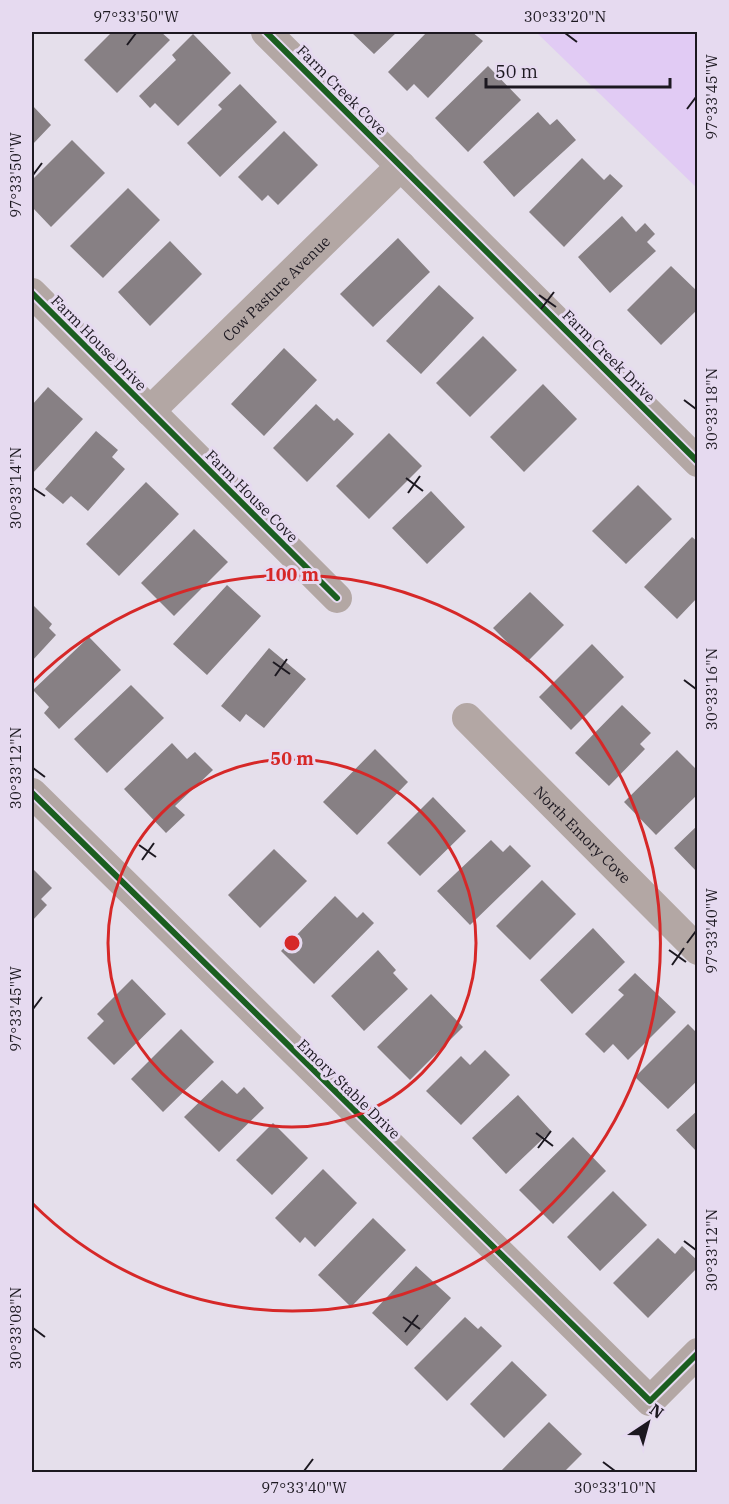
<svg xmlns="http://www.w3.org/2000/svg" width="729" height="1504" font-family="'IBM Plex Serif',serif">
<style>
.green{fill:#e1cbf4}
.building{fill:#878084}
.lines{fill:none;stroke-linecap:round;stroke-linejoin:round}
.minor{stroke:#b3a7a4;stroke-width:30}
.cycleway-casing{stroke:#e6daf0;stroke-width:10}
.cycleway{stroke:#1b5e20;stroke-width:6}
.ticks{fill:none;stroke:#1c1820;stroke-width:2}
.ring{fill:none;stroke:#d62828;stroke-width:3}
.labels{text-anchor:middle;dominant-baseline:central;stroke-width:6;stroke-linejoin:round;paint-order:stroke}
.street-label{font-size:15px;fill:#1c1820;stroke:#e6daf0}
.centre{fill:#d62828;stroke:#e6daf0;stroke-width:3}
.ring-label{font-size:18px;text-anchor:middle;font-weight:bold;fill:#d62828;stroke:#e6daf0;stroke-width:6;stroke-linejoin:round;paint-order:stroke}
.neatline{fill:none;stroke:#1c1820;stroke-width:2}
.ticks-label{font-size:15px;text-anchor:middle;fill:#1c1820}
</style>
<rect width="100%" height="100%" fill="#e5dfeb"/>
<!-- green -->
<path class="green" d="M536,32h161v156z"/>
<!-- building -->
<path class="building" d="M112,32h49l9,8 -53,53 -33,-33z
M351,32h46l-23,22z
M427,32h45l11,9 -55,57 -14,-14 -7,7 -19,-19z
M193,34l38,39 -53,53 -23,-23 -5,5 -11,-12 37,-36 -4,-5z
M488,66l33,34 -53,52 -33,-34z
M240,84l37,38 -57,55 -33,-34 35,-34 -4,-4z
M32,105l19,20 -19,20z
M538,112l12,13 7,-6 19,21 -62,57 -31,-35z
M284,131l34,34 -40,40 -10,-10 -6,6 -24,-24z
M72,140l33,33 -54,54 -19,-20v-27z
M582,158l22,22 6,-6 13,12 -59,61 -35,-35z
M128,188l32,32 -57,58 -33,-32z
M622,216l14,16 9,-9 10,11 -8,8 9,9 -46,42 -32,-36z
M398,238l32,34 -57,55 -33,-33z
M170,241l32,33 -52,52 -32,-34z
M671,266l27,26v17l-37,36 -34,-35z
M439,285l35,33 -53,56 -35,-33z
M483,336l34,34 -47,47 -34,-34z
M284,348l33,32 -53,56 -33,-32z
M543,384l34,35 -53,53 -34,-35z
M48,387l35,32 -51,55v-69z
M316,404l18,17 3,-3 17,16 -47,48 -34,-34z
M96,431l22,19 -6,7 13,12 -37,42 -17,-15 -8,8 -18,-15z
M389,433l33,33 -53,53 -33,-33z
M146,482l33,32 -60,62 -33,-32z
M638,485l34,34 -46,45 -34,-33z
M431,491l34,36 -38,37 -35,-36z
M194,529l34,33 -54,54 -33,-33z
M692,537l6,5v55l-21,22 -33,-32z
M227,585l34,31 -54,59 -34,-31z
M530,592l34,33 -37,37 -34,-34z
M32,604l20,20 -3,4 7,7 -24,26z
M89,637l32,33 -62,59 -15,-16 5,-6 -16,-17z
M592,644l32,33 -53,53 -32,-33z
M269,648l37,31 -42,49 -18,-14 -6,8 -19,-16z
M131,685l33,33 -57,55 -33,-34z
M622,705l29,28 -11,11 5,5 -36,37 -34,-33z
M172,743l15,16 8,-7 18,18 -38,36 10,9 -19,18 -42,-44z
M375,749l33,33 -51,53 -34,-33z
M677,750l21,21v23l-42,41 -32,-33z
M433,797l33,34 -46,45 -33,-33z
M698,825v48l-24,-25z
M491,840l12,12 7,-7 21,21 -61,59 -33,-34z
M274,849l33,32 -47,47 -32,-33z
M32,868l20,20 -11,11 6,6 -15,16z
M542,880l34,34 -46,46 -34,-34z
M335,896l22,22 6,-6 11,11 -60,61 -33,-33z
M593,928l32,34 -53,52 -32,-34z
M378,950l18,20 -3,3 15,16 -44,42 -33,-35z
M635,973l41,39 -48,48 -15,-16 -9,9 -19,-19 39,-39 -6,-5z
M132,979l34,35 -52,51 -27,-27 17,-17 -7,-7z
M431,994l32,33 -53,53 -33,-33z
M688,1024l10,10v46l-30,29 -33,-32z
M181,1029l33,33 -51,50 -32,-33z
M485,1050l25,25 -49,50 -35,-34 35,-35 9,9z
M222,1080l15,14 7,-7 20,21 -45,44 -35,-35z
M518,1095l33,36 -45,43 -34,-36z
M698,1110v43l-22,-23z
M273,1123l35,35 -36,37 -36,-35z
M573,1137l33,34 -53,53 -34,-34z
M323,1169l34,34 -42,44 -10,-10 -5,6 -25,-25z
M613,1191l34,34 -47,46 -33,-34z
M373,1218l33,32 -55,57 -33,-32z
M658,1238l17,16 7,-8 16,15v6l-50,51 -35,-35z
M416,1266l35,32 -44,48 -35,-33z
M465,1317l13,12 3,-3 21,20 -55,55 -33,-33z
M512,1361l35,34 -43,43 -34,-34z
M549,1422l33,32 -18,18h-64z"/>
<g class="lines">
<!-- minor -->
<g class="minor">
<path d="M266,32l432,430"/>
<path d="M32,293l305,305"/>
<path id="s1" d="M150,411l251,-245"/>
<path id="s2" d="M467,718l231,232"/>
<path d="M32,793l618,608 48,-48"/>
</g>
<defs>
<path id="cycleway" d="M266,32l432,430
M32,293l305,305
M32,793l618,608 48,-48"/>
</defs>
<!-- cycleway casing -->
<use href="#cycleway" class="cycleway-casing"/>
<!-- cycleway -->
<use href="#cycleway" class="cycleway"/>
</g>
<!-- ticks -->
<path class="ticks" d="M565,33l12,9M127,45l9,-12M687,109l9,-12M33,175l9,-12M539,295l17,12M541,309l13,-17M684,400l12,9M406,478l17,13M33,488l12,8M408,493l12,-17M273,662l17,12M275,676l12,-17M684,680l12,9M33,768l12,9M139,845l17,12M142,860l12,-17M687,943l9,-12M669,950l17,12M672,965l12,-17M33,1009l9,-12M536,1133l17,13M538,1148l13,-17M684,1241l12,9M403,1317l17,12M33,1328l12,9M405,1332l13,-17M603,1462l12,9M304,1471l9,-12"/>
<!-- distance rings -->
<g class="ring">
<circle cx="292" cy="943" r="184"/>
<path d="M32 683A368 368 0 1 1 32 1203"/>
</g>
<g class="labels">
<!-- street labels -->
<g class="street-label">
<text transform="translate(342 90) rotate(45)">Farm Creek Cove</text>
<text stroke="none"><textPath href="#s1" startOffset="176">Cow Pasture Avenue</textPath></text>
<text transform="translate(99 343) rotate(45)">Farm House Drive</text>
<text transform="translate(609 356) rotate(45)">Farm Creek Drive</text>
<text transform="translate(252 496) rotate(45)">Farm House Cove</text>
<text stroke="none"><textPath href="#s2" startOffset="164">North Emory Cove</textPath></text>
<text transform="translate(349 1089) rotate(44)">Emory Stable Drive</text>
</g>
</g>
<circle cx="292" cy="943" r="9" class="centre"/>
<g class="ring-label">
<text x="292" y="581">100 m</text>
<text x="292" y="765">50 m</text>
</g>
<!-- border -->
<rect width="729" height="1504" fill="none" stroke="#e6daf0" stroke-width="66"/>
<!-- north arrow -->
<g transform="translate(648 1423) rotate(36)" stroke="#e6daf0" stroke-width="4.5" paint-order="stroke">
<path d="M0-4.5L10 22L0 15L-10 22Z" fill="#1c1820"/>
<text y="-9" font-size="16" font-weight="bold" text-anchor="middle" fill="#1c1820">N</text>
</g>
<!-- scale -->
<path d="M486 78v9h184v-9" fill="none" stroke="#1c1820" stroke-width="3"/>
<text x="495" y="78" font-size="18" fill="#1c1820" stroke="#e6daf0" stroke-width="4.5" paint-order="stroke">50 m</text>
<rect x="33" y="33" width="663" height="1438" class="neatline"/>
<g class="ticks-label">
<text x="136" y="22">97°33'50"W</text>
<text x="565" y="22">30°33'20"N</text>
<text transform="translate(712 97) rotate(-90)" y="5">97°33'45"W</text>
<text transform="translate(16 175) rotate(-90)" y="5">97°33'50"W</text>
<text transform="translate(712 409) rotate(-90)" y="5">30°33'18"N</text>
<text transform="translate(16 488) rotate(-90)" y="5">30°33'14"N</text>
<text transform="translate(712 689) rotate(-90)" y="5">30°33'16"N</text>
<text transform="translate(16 768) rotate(-90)" y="5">30°33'12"N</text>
<text transform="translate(712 931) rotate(-90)" y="5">97°33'40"W</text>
<text transform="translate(16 1009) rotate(-90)" y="5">97°33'45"W</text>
<text transform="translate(712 1250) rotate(-90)" y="5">30°33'12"N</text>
<text transform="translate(16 1328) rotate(-90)" y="5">30°33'08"N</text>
<text x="304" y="1493">97°33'40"W</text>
<text x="615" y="1493">30°33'10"N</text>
</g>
</svg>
